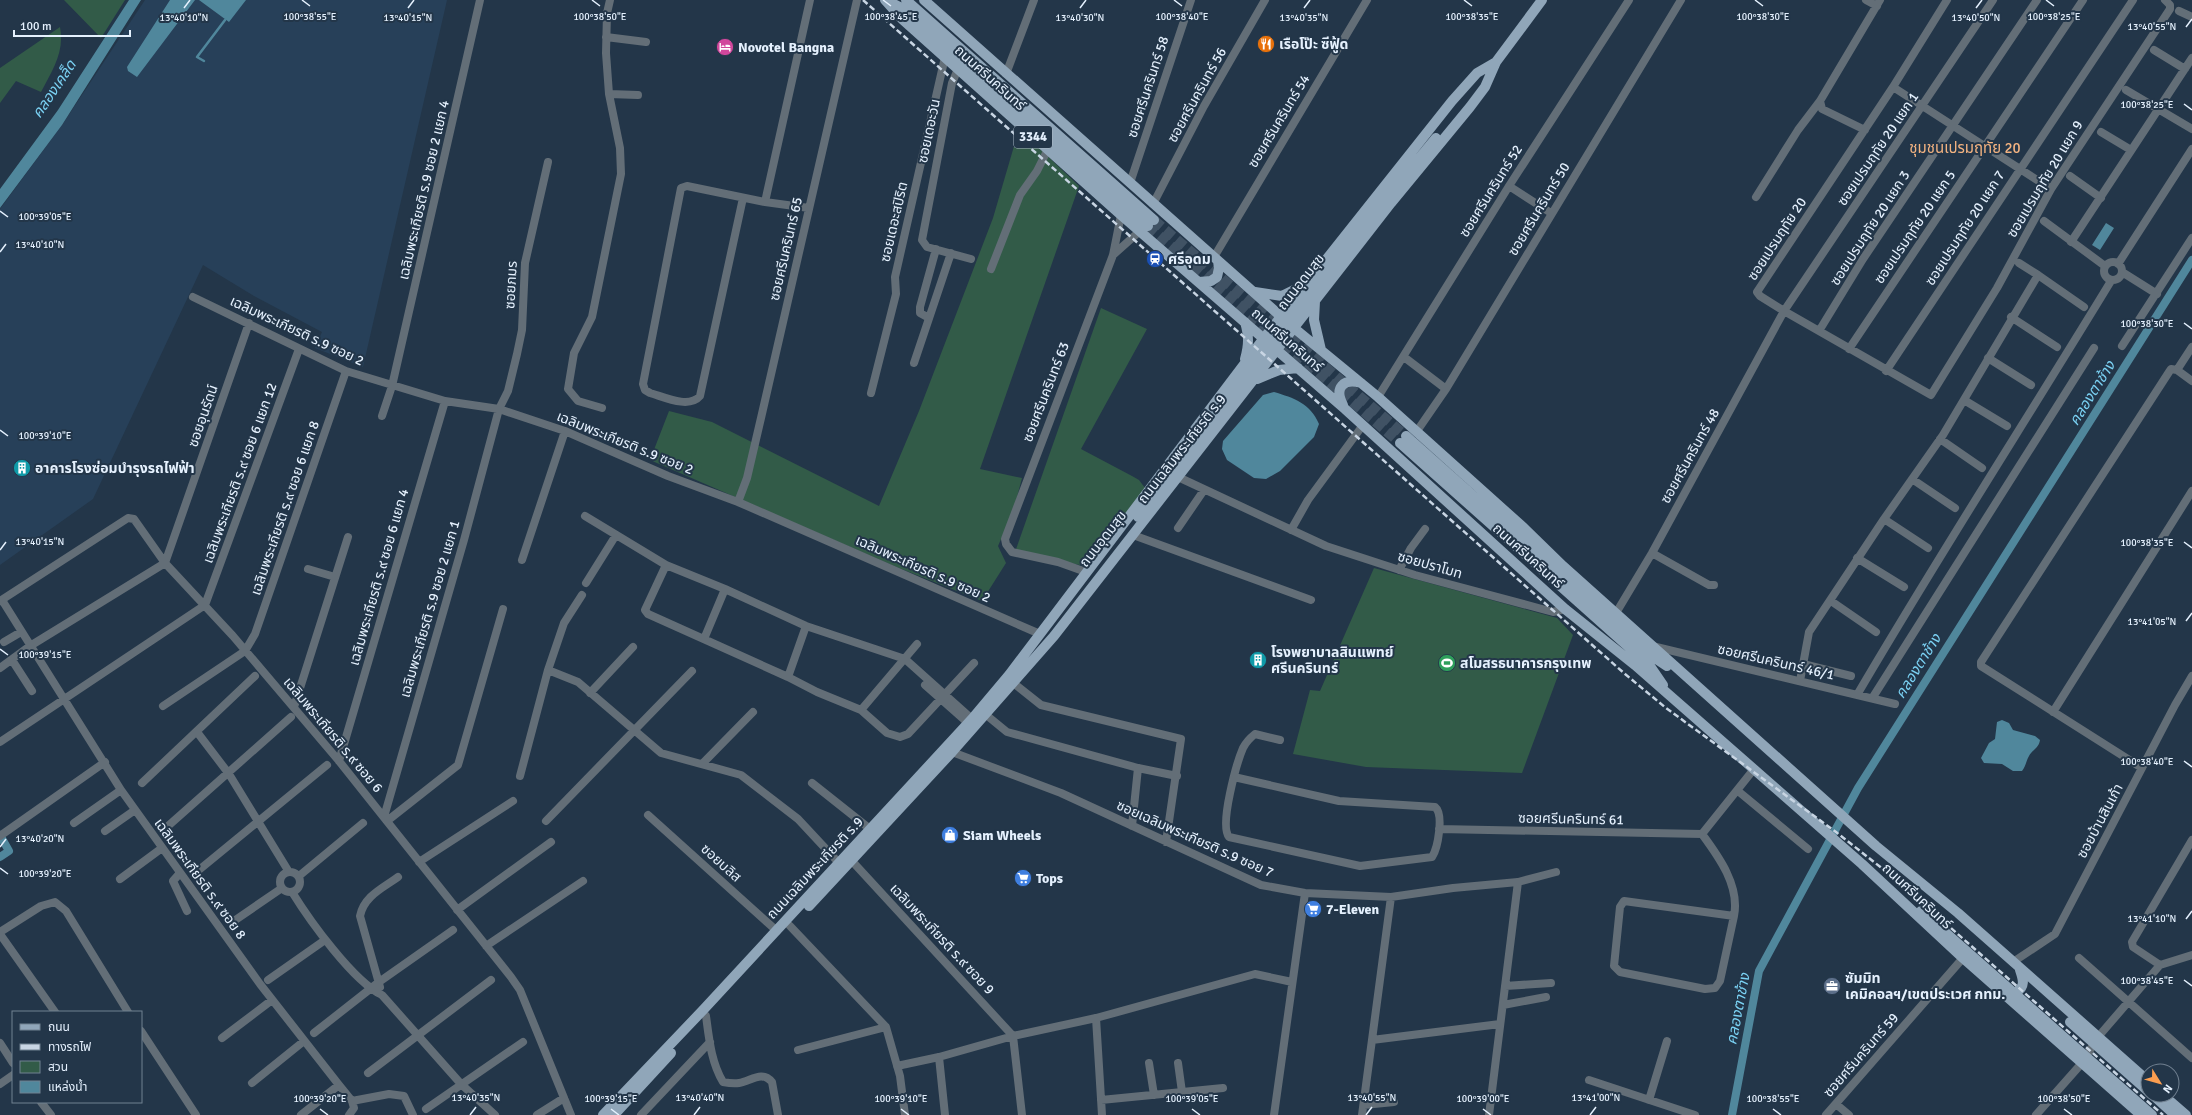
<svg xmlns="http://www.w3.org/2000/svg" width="2192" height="1115" font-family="Signika,'Noto Sans Thai',sans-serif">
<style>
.built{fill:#274059}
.green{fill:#325b48}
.water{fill:#50879c}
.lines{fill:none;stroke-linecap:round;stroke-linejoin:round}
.stream{stroke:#50879c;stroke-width:2.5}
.canal{stroke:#50879c;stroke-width:8}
.major-tunnel{stroke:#405264;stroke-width:10;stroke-dasharray:10 5;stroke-linecap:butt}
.minor{stroke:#636e77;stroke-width:8}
.major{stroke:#90a6b9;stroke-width:10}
.rail{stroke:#c8d5e3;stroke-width:2.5;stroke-dasharray:6 3;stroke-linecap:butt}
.ticks{fill:none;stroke:#e5f1fe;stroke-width:1.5}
.labels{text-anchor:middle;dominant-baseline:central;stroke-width:4;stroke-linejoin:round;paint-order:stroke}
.shield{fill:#233649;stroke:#abb9c8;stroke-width:1}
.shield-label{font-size:13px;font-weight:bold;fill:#e5f1fe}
.poi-label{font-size:14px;font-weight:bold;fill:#e5f1fe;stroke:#233649;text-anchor:start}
.street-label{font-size:14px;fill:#e5f1fe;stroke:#233649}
.water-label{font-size:15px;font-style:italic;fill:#7bd2f4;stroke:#233649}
.neighbourhood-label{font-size:15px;fill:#f3b381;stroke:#233649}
.ticks-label{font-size:10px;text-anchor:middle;fill:#e5f1fe;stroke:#233649;stroke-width:4;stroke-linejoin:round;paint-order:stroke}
</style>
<rect width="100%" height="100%" fill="#233649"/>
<!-- built -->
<path class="built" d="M145,0h302l-84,367 -48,-19 7,-16 -68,-36 -51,-31 -110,234 -93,66v-356l62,-84z"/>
<!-- green -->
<path class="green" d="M64,0h61l-24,38z
M60,27c5,25 -8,44 -19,65l-25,-11 -16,22v-35z
M1019,129l60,57 -99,283 42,9 -9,34 -15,34 8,17 -24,38 -88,-35 -244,-106 19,-49 43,11 167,84 40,-95 74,-193z
M1101,308l46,21 -66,120 51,27 7,4 6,8 -60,78 -70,-14z
M1374,568l183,50 16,17 -51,138 -156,-6 -73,-13 17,-64 10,1z"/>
<!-- water -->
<path class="water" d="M129,0h12l-79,125 -62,83v-19l58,-79z
M170,0h25l-58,77 -9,-6 -1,-4z
M199,0h47l-17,22z
M2106,223l8,5 -14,22 -8,-5z
M1274,392c20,6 36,11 45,32l-5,13 -34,34 -14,8 -12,-1 -27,-18 -5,-11 1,-8 40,-46z
M2002,720l7,3 4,7 22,6 5,4c-1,8 -8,10 -11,16 -3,5 -3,10 -7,15h-9l-11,-7 -18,-1 -3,-5 8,-15 6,-4 2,-17z"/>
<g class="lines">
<!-- stream -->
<path class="stream" d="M204,61l-7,-4 28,-37"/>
<!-- canal -->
<path class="canal" d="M0,835l9,16 -9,6
M1732,1115l27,-144 99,-183 334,-528"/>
<!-- major-tunnel -->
<path class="major-tunnel" d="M1154,220l252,216
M1148,226l252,217"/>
<!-- minor -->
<path class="minor" d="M1866,0l11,6
M1947,0l-54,87 -136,205 3,4 24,15 147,84 66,-107 54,-99 119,-180v-4l-5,-5
M2179,11l13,6
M606,37l40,5
M2154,50l31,19
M958,69l-6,14 -30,157 5,7 44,12
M1006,74l28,-74
M1893,87l158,102
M2126,90l66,39
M609,94l29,1
M1865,130l-43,-21 -2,-8 60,-101
M2101,132l30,18
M2070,176l31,22
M1130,183l61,-183
M1509,186l42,27
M1756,197l42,-67 22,-29
M743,198l-43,198c-11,13 -36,1 -50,-3l-5,-3 -2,-6 38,-196 6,-2 78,16 44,6
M765,202l45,-202
M1153,204l51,-98 61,-106
M2044,221l61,45
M2071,242l121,-184
M1113,255l27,-24
M1214,257l153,-257
M2104 271a9 9 0 1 1 18 0a9 9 0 1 1-18 0Z
M2019,263l19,12
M2118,264l74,-115
M991,269l29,-74 17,-24 11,-22
M2122,272l35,22
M193,297l153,74 99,30 54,8 66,22 103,45 70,26 302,132
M2011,317l46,30
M929,318l-9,-5v-6l16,-58
M1819,331l44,-72 174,-259
M2122,346l70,-108
M1849,349l234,-349
M1404,357l42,32
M1988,358l43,27
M914,363l37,-110
M2177,370l15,-23
M1886,371l247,-371
M871,393l25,-99 -1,-17 50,-220
M1378,397l131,-211 120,-186
M1964,400l43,26
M602,408l-24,-7 -10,-12 6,-36 18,-36 29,-143 -1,-26 -11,-54 -3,-41 1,-40 3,-13
M382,416l10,-30 88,-386
M1417,431l29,-42 235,-389
M1940,439l42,29
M1178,477l148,69 89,29 138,37 12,-3
M1912,479l43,29
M738,502l9,-24 14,-60 96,-418
M585,516l81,49 59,24 81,37 99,33 67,60
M1884,519l44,29
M1178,528l26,-38
M1291,530l17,-30 55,-75
M1133,535l178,65
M1652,553l57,32h5
M1857,558l47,29
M522,560l43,-129
M666,565l-21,45 3,4 140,63 29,15 44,18 26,23 13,4 8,-3 66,-71
M308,569l27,8
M1399,570l12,-22 14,-19
M1086,572l-28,-10 -46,-10 -6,-8 -1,-5 108,-284 8,-40
M586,583l30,-48
M2,600l119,190 139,194 79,101 13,16 37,-7 15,2 9,19
M0,601l128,-83 6,1 31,44 68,73 106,125 172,216 9,13 51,125
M1831,601l45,31
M1616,613l36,-60 132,-242 209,-311
M704,639l21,-50
M4,642l17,-10
M1652,646l243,58
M12,660l20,31
M1803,664l48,12
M0,668l30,-22 135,-83 84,-240
M548,670l30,12 83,71 80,22 57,44 41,44
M788,677l18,-51
M1800,681l9,-49 75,-113 59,-84 95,-160 46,32
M1012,682l29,23 140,34 -15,103
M925,685l43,38
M590,693l43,-46
M1857,695c82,-140 170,-276 254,-414
M1873,697l221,-349
M163,706l82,-55 10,-17 91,-263
M294,707l54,-170
M861,710l56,-66
M2053,712l139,-221
M985,714l22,18 131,36 39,8
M197,732l32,42 60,98
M0,742l205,-137 94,-256
M952,752l109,41 200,92 44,8 86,4 62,-9 65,-6 38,-10
M339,761l106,-360
M703,763l50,-51
M2142,768l-161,-102v-4l188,-290 2,-3 6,1 15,11
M520,776l28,-106 16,-47 18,-28
M1234,777l105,24 96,6c9,7 3,41 -3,50l-72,9 -131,-29c-10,-12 8,-75 14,-89 3,-6 7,-10 12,-14l25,6
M142,783l113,-107
M812,783l58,46
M1738,791l70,58
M648,815l129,116
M384,817l80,-277 35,-131 9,-18 9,-37 5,-24 3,-67 23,-101
M387,821l71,-56 45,-156
M546,821l146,-150
M74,823l47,-33
M168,826l123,-109
M1132,826l6,-58
M1439,829l263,5 52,-65
M105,831l30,-21
M1702,834c17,23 38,52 32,82l-14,65 -5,7 -10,1 -85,-17 -6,-6 6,-59 4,-6 110,15
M0,836l105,-74
M851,860l162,176
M419,862l94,-61
M280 882a10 10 0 1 1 20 0a10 10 0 1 1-20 0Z
M180,873l-7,8 14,30
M194,874l133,-109
M299,876l64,-53
M120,879l42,-31
M292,892c18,29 61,89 90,103l79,89 34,31
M457,910l94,-68
M231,923l51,-35
M790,926l96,101 14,49 5,39
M0,932l41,-26 14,-4 11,9 62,101
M0,934l55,78
M486,946l97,-65
M2079,958l113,100
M2013,962l42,-28 120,-229 17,-29
M2160,965l-27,-18 -1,-5 60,-102
M268,980l57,-40
M1505,986l46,-3
M380,987l-20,-71c4,-20 23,-28 38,-39
M1503,1005l43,-8
M706,1016c3,22 5,46 17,66 5,1 10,2 16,1 12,-2 23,-13 33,-1l6,33
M1096,1018l6,97
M141,1031l55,84
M314,1033l65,-51 74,-52
M1013,1036l9,79
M222,1038l50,-38
M1372,1040l128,-16
M0,1043l13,20
M798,1050l88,-23
M939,1057l6,58
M1149,1063l5,32
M1178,1063l4,29
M897,1066l42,-9 74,-21 83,-18 159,-44 37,8
M368,1073l123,-93
M1589,1080l106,35
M252,1083l52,-42
M0,1084l13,-9
M1101,1100l122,-12
M1649,1100l18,-59
M41,1102l10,13
M1836,1104l13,11
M1364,1105l30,-3
M426,1109l97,-67
M301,1115l38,-30
M349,1115l5,-7 -2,-7
M537,1115l27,-17
M641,1115l69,-73
M1274,1115l31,-222
M1362,1115l29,-218
M1489,1115l29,-233
M1826,1115l137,-157
M2036,1115l46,-52 16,-26 62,-72 32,-10"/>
<!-- major -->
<path class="major" d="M885,0l17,19 219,196 224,194 220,200 70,56 227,199 101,94 178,157
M906,0l248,220
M924,0l370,328 84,69 146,131 39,38 313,280 82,67 190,168
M890,2l17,9 241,215
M1493,66l49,-66
M1199,282l12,-1 6,-4 2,-9 -1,-7
M1255,292l27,4 20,-10
M1315,301l-1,19 7,30
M1245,359c4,-14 4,-23 0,-37
M1257,379l22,-9 19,-2
M1343,405c-9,-17 0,-27 18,-22
M1406,436l249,222 12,8
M1400,443l250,223 13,19
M1138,517c96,-129 196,-255 298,-379
M809,906l143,-154 102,-116 337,-433 79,-96 15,-20 11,-25
M1921,911l231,204
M2009,992h7c10,-5 7,-13 4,-22
M2070,1022l78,69
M2153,1095l22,20
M2171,1102l15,13
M603,1115l101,-106 268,-290 37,-44 255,-337 188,-237 25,-28 19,-11
M614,1115l57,-62"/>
<!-- rail -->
<path class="rail" d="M863,0l762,674 41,34 170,124 57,45 270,238"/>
</g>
<!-- ticks -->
<path class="ticks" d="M302,0l8,6M592,0l8,6M883,0l8,6M1174,0l8,6M1464,0l8,6M1755,0l8,6M2046,0l8,6M184,8l6,-8M408,8l6,-8M1080,8l6,-8M1304,8l6,-8M1976,8l6,-8M2186,27l6,-8M2184,104l8,6M0,211l8,6M0,252l6,-8M2184,323l8,6M0,430l8,6M2184,542l8,6M0,550l6,-8M2186,621l6,-8M0,649l8,6M2184,761l8,6M0,847l6,-8M0,868l8,6M2186,919l6,-8M2184,980l8,6M320,1109l8,6M611,1109l8,6M901,1109l8,6M1192,1109l8,6M1483,1109l8,6M1773,1109l8,6M2064,1109l8,6M470,1115l6,-8M694,1115l6,-8M1366,1115l6,-8M1590,1115l6,-8"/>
<!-- icons -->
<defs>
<symbol id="restaurant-disc" viewBox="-11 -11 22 22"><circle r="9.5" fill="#e8710a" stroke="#233649"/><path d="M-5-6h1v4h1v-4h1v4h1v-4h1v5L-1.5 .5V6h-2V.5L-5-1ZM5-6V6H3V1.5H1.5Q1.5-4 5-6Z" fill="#fff"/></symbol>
<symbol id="hotel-disc" viewBox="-11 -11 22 22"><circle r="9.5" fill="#d1479c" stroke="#233649"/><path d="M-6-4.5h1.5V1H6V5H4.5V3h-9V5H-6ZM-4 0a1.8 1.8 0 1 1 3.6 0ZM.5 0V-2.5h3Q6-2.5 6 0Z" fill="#fff"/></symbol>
<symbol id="station-disc" viewBox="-11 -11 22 22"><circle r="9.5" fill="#1a4fb4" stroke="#233649"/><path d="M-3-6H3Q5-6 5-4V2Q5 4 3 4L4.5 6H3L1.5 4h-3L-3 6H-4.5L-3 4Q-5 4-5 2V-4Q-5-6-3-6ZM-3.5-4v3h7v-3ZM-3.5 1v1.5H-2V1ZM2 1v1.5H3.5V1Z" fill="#fff"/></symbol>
<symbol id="building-disc" viewBox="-11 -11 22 22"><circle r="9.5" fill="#0f9aa8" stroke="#233649"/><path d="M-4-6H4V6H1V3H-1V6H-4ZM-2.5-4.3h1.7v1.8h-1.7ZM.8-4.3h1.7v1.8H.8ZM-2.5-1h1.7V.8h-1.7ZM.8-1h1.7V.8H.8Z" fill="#fff"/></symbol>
<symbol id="stadium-disc" viewBox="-11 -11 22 22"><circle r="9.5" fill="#2e9e5b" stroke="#233649"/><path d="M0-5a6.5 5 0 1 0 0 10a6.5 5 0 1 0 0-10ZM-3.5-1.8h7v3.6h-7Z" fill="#fff"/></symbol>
<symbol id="shop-disc" viewBox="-11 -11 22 22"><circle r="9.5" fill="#3f7fe0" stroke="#233649"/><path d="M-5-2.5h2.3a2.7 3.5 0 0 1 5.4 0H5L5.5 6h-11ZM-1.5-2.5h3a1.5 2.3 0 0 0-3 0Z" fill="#fff"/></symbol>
<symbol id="supermarket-disc" viewBox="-11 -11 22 22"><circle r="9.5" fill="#3f7fe0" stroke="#233649"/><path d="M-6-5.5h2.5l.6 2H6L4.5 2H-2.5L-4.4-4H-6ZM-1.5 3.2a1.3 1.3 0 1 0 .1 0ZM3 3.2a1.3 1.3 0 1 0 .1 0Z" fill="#fff"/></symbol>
<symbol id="office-disc" viewBox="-11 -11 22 22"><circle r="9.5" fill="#5c6f8a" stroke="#233649"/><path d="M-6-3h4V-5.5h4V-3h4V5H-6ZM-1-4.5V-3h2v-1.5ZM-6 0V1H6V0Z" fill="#fff"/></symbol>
</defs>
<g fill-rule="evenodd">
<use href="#restaurant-disc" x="1256" y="34" width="20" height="20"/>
<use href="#hotel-disc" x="715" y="37" width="20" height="20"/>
<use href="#station-disc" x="1145" y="249" width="20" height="20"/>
<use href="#building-disc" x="12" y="458" width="20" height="20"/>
<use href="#building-disc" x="1248" y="650" width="20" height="20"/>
<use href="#stadium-disc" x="1437" y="653" width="20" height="20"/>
<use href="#shop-disc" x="940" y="825" width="20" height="20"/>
<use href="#supermarket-disc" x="1013" y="868" width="20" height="20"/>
<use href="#supermarket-disc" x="1303" y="899" width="20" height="20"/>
<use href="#office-disc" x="1822" y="976" width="20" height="20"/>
</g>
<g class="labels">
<!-- shield labels -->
<rect class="shield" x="1014" y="126" width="38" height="22" rx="3"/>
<g class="shield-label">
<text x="1033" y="137">3344</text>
</g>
<!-- poi labels -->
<g class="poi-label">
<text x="1279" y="44">เรือโป๊ะ ซีฟู้ด</text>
<text x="738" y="47">Novotel Bangna</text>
<text x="1168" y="259">ศรีอุดม</text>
<text x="35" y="468">อาคารโรงซ่อมบำรุงรถไฟฟ้า</text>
<text x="1271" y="652">โรงพยาบาลสินแพทย์<tspan x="1271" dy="16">ศรีนครินทร์</tspan></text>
<text x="1460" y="663">สโมสรธนาคารกรุงเทพ</text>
<text x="963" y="835">Siam Wheels</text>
<text x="1036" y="878">Tops</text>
<text x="1326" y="909">7-Eleven</text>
<text x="1845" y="978">ซัมมิท<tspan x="1845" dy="16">เคมิคอลฯ/เขตประเวศ กทม.</tspan></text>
</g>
<!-- street labels -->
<g class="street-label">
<text transform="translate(990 78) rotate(42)">ถนนศรีนครินทร์</text>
<text transform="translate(1148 87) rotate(-72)">ซอยศรีนครินทร์ 58</text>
<text transform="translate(1197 95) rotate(-61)">ซอยศรีนครินทร์ 56</text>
<text transform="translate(1279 121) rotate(-59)">ซอยศรีนครินทร์ 54</text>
<text transform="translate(929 131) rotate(-78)">ซอยเดอะวัน</text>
<text transform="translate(1878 149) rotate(-56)">ซอยเปรมฤทัย 20 แยก 1</text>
<text transform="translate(2045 179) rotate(-59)">ซอยเปรมฤทัย 20 แยก 9</text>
<text transform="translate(424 190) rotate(-77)">เฉลิมพระเกียรติ ร.9 ซอย 2 แยก 4</text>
<text transform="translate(1491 191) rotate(-58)">ซอยศรีนครินทร์ 52</text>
<text transform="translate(1539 209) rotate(-59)">ซอยศรีนครินทร์ 50</text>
<text transform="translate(894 222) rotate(-77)">ซอยเดอะสปิริต</text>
<text transform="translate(1915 227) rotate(-56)">ซอยเปรมฤทัย 20 แยก 5</text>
<text transform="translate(1870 228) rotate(-57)">ซอยเปรมฤทัย 20 แยก 3</text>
<text transform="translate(1965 228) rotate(-57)">ซอยเปรมฤทัย 20 แยก 7</text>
<text transform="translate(1777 239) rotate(-57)">ซอยเปรมฤทัย 20</text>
<text transform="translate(786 249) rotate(-77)">ซอยศรีนครินทร์ 65</text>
<text transform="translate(1301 282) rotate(-52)">ถนนอุดมสุข</text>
<text transform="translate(511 285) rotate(-87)">ซอยภมร</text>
<text transform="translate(297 331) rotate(25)">เฉลิมพระเกียรติ ร.9 ซอย 2</text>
<text transform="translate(1287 340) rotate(41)">ถนนศรีนครินทร์</text>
<text transform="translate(1046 392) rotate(-69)">ซอยศรีนครินทร์ 63</text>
<text transform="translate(203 416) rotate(-71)">ซอยอุนรัดน์</text>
<text transform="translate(625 443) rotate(22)">เฉลิมพระเกียรติ ร.9 ซอย 2</text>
<text transform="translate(1182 449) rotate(-52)">ถนนเฉลิมพระเกียรติ ร.9</text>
<text transform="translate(1690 456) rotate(-61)">ซอยศรีนครินทร์ 48</text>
<text transform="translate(240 473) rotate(-70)">เฉลิมพระเกียรติ ร.๙ ซอย 6 แยก 12</text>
<text transform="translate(285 508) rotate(-71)">เฉลิมพระเกียรติ ร.๙ ซอย 6 แยก 8</text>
<text transform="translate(1103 539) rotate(-52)">ถนนอุดมสุข</text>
<text transform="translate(1528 556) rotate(42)">ถนนศรีนครินทร์</text>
<text transform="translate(1430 565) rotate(16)">ซอยปราโมท</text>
<text transform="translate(923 569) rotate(24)">เฉลิมพระเกียรติ ร.9 ซอย 2</text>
<text transform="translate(379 577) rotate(-74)">เฉลิมพระเกียรติ ร.๙ ซอย 6 แยก 4</text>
<text transform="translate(430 609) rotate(-74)">เฉลิมพระเกียรติ ร.9 ซอย 2 แยก 1</text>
<text transform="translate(1776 662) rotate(13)">ซอยศรีนครินทร์ 46/1</text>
<text transform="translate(333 735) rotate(50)">เฉลิมพระเกียรติ ร.๙ ซอย 6</text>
<text transform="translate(1571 819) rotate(1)">ซอยศรีนครินทร์ 61</text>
<text transform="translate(2100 821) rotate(-62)">ซอยบ้านสินเก้า</text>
<text transform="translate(1195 839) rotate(24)">ซอยเฉลิมพระเกียรติ ร.9 ซอย 7</text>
<text transform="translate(721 863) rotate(42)">ซอยบลิส</text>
<text transform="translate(815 868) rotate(-47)">ถนนเฉลิมพระเกียรติ ร.9</text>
<text transform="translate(200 879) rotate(54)">เฉลิมพระเกียรติ ร.๙ ซอย 8</text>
<text transform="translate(1917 896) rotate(43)">ถนนศรีนครินทร์</text>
<text transform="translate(942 939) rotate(47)">เฉลิมพระเกียรติ ร.๙ ซอย 9</text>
<text transform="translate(1861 1055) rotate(-49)">ซอยศรีนครินทร์ 59</text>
</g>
<!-- water labels -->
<g class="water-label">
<text transform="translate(54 89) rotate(-56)">คลองเคล็ด</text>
<text transform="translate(2092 393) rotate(-58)">คลองตาช้าง</text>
<text transform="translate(1918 666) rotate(-58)">คลองตาช้าง</text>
<text transform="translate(1738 1009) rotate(-79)">คลองตาช้าง</text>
</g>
<!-- neighbourhood labels -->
<g class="neighbourhood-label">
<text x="1965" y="148">ชุมชนเปรมฤทัย 20</text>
</g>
</g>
<g class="ticks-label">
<text x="310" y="20">100°38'55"E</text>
<text x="1182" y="20">100°38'40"E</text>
<text x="1472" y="20">100°38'35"E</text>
<text x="1763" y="20">100°38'30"E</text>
<text x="600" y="20">100°38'50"E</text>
<text x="891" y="20">100°38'45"E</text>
<text x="2054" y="20">100°38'25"E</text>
<text x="184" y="21">13°40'10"N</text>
<text x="408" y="21">13°40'15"N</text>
<text x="1080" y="21">13°40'30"N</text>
<text x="1304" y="21">13°40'35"N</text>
<text x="1976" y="21">13°40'50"N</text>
<text x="2152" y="30">13°40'55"N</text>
<text x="2147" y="108">100°38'25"E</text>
<text x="45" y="220">100°39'05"E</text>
<text x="40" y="248">13°40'10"N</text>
<text x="2147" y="327">100°38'30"E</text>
<text x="45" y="439">100°39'10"E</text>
<text x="40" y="545">13°40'15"N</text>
<text x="2147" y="546">100°38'35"E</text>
<text x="2152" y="625">13°41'05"N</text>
<text x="45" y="658">100°39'15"E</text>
<text x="2147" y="765">100°38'40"E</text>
<text x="40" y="842">13°40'20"N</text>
<text x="45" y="877">100°39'20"E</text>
<text x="2152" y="922">13°41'10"N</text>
<text x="2147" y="984">100°38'45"E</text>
<text x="476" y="1101">13°40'35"N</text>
<text x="700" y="1101">13°40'40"N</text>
<text x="1372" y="1101">13°40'55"N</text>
<text x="1596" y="1101">13°41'00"N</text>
<text x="320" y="1102">100°39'20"E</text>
<text x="611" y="1102">100°39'15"E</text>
<text x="901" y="1102">100°39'10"E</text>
<text x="1192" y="1102">100°39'05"E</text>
<text x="1483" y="1102">100°39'00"E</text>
<text x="1773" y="1102">100°38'55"E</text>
<text x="2064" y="1102">100°38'50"E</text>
</g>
<!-- legend -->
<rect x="12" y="1011" width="130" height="92" fill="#233649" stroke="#718191"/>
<rect x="20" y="1024" width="20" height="6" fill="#90a6b9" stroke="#718191"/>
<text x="48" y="1031" font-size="12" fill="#e5f1fe">ถนน</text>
<rect x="20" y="1044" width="20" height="6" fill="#c8d5e3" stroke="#718191"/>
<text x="48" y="1051" font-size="12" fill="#e5f1fe">ทางรถไฟ</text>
<rect x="20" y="1061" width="20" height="12" fill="#325b48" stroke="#718191"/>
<text x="48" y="1071" font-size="12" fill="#e5f1fe">สวน</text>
<rect x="20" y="1081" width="20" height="12" fill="#50879c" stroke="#718191"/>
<text x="48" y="1091" font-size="12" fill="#e5f1fe">แหล่งน้ำ</text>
<!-- north arrow -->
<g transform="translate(2160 1083) rotate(127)"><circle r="19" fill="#233649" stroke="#718191"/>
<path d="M0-3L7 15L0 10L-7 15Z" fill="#fb9e50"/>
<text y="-6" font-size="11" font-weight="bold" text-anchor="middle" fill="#e5f1fe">N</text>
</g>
<!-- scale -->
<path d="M14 30v6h116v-6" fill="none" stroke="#e5f1fe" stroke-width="2"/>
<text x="20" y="30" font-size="12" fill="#e5f1fe" stroke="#233649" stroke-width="3" paint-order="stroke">100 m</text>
</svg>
